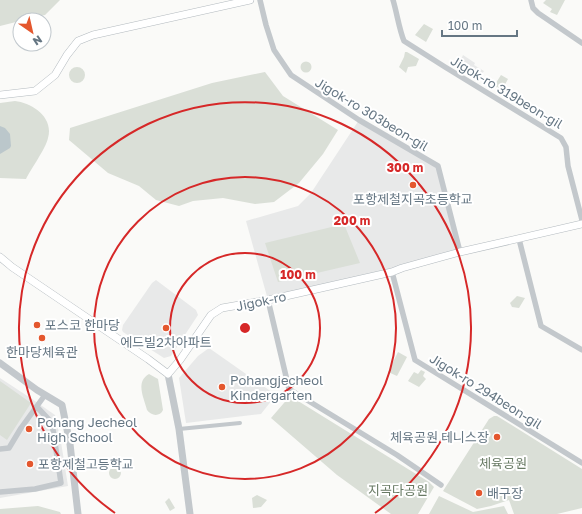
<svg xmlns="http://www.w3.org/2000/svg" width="582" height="514" font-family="'Golos Text','Noto Sans KR',sans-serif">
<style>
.built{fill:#e8e9e9}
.green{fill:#dadfd7}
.water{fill:#bbc7cb}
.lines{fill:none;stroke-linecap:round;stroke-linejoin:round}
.secondary-casing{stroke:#b3babf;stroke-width:8}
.pedestrian{stroke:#c3c8cc;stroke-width:4}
.minor{stroke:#c3c8cc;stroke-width:5.5}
.tertiary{stroke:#c3c8cc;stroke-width:7}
.secondary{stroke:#fff;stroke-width:7}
.ring{fill:none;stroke:#d62828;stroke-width:2}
.poi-dot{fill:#e4572e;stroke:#fff;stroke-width:1.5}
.labels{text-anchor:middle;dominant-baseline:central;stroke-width:4;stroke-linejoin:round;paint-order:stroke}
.street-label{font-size:13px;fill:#657683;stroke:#fff}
.poi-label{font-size:13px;fill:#657683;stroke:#fff;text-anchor:start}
.park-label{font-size:13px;fill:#687a64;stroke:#fff}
.centre{fill:#d62828;stroke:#fff;stroke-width:2}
.ring-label{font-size:12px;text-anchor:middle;font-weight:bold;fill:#d62828;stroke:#fff;stroke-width:4;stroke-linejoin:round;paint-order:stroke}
</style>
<rect width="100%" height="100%" fill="#fafaf8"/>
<!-- built -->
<path class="built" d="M463,55l12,8 -1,2 10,6 -6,9 -21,-12z
M359,120l79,46 22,86 -192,48 -22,-79 52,-15 13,-13z
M156,280l40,30 2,5 -27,41 -7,2 -41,-26 -1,-2 1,-5 29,-42z
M209,348l67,47 -15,19 -75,9 -7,-45 19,-22z
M0,378l32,21 23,16 6,27 7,44 -68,12z"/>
<!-- green -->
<path class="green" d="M0,0h60l-15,15 -25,5v1l-20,5z
M546,0h19l-8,15 -7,-3 2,-3 -9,-6z
M424,24l9,5 -7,13 -11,-7z
M405,52h2l12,7 -3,7 -8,1 -2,6 -7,-6 5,-10z
M300.5 67a5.5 5.5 0 1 1 11 0a5.5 5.5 0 1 1-11 0Z
M69 75a8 8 0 1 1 16 0a8 8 0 1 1-16 0Z
M265,72l18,24 55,34 -15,24 -24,29 -25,19 -19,2 -32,-6 -30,3 -14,5 -23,-6 -17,-14 -31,-13 -39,-33 1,-12 142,-45z
M501,75l7,4 -6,11 -8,-4z
M15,101c17,2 39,16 33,37 -2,10 -17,31 -22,41l-26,-1v-75z
M344,224l16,39 -82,19 -13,-39z
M517,296l8,2 -6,10 -7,-1 -2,-4z
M398,352l9,5 -10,19 -9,-4z
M421,370l4,2 -2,4 3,3 -7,8 -11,-6 6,-9 4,2z
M149,374l9,5 5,31c-3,7 -12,6 -16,0 -3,-12 -12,-28 2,-36z
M0,381l31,22 -24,37 -7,-5z
M290,396l139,86 5,5 -16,27h-27l-54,-39 -66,-57z
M494,416h3l85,53v39l-25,6h-43l-5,-14 -18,6 -14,3 -34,-18 46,-72z
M109 473a6 6 0 1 1 12 0a6 6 0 1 1-12 0Z
M257,495l10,5 -6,7 -8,1 -1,-10z
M439,496l34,16 31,-6 4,8h-79z
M169,498l6,10 -5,3 -5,-9z
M38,506l22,6 1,2h-61v-5z"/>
<!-- water -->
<path class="water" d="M0,126l5,2 5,6 1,12 -1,2 -10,6z"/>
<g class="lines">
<defs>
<path id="secondary" d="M0,95l35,-4 20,-16 12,-20 11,-14 15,-6 157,-35
M0,257l12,10 136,92 20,15 12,-14 31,-45 11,-7 46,-8 124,-28 10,-4 58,-16 122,-28"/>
</defs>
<!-- secondary casing -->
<use href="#secondary" class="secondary-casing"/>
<!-- pedestrian -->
<path class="pedestrian" d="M179,429l61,-6"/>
<!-- minor -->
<path class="minor" d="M260,0l6,25 8,25 17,25 68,45 79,46 22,86
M393,0c4,13 6,29 11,41l41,26 116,71 5,9 2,19 14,54
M531,0l2,8 5,5 44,30
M519,239l22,87 41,24
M392,272l23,88 167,103
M268,300l21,89 108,66 44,30
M0,449l9,-1 12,-20 24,-33
M0,492l35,-3 26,-6 -9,-60 -15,-16"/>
<!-- tertiary -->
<path class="tertiary" d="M0,363l37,27 25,15 8,39 8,70
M168,374l11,55 11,85"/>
<!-- secondary -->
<use href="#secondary" class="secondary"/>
</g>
<!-- distance rings -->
<g class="ring">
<circle cx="245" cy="328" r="75"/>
<circle cx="245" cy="328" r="151"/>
<path d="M115 513A226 226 0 1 1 375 513"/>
</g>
<!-- markers -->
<g class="poi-dot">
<circle cx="413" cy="185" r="4"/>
<circle cx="37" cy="325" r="4"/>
<circle cx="166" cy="328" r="4"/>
<circle cx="42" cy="338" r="4"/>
<circle cx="222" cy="387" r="4"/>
<circle cx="29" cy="429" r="4"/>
<circle cx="497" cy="437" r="4"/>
<circle cx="30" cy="464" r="4"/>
<circle cx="479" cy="493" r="4"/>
</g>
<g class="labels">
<!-- street labels -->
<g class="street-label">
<text transform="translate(507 92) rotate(31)">Jigok-ro 319beon-gil</text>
<text transform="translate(372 114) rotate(31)">Jigok-ro 303beon-gil</text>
<text transform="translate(261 301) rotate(-12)">Jigok-ro</text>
<text transform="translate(486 391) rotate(32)">Jigok-ro 294beon-gil</text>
</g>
<!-- poi labels -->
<g class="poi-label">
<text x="413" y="199" text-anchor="middle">포항제철지곡초등학교</text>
<text x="45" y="325">포스코 한마당</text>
<text x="166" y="342" text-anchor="middle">에드빌2차아파트</text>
<text x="42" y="352" text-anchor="middle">한마당체육관</text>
<text x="230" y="380">Pohangjecheol<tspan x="230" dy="15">Kindergarten</tspan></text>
<text x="37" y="422">Pohang Jecheol<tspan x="37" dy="15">High School</tspan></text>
<text x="489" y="437" text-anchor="end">체육공원 테니스장</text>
<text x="38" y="464">포항제철고등학교</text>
<text x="487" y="493">배구장</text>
</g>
<!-- park labels -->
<g class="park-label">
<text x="503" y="463">체육공원</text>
<text x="398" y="490">지곡다공원</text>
</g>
</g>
<circle cx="245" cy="328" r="6" class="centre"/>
<g class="ring-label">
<text x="405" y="172">300 m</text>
<text x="352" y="225">200 m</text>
<text x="298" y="279">100 m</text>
</g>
<!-- north arrow -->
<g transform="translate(32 32) rotate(146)"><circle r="19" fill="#ffffff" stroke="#c1c8cd"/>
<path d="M0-3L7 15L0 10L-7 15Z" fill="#e4572e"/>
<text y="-6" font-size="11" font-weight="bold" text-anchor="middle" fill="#657683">N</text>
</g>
<!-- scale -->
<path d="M442 30v6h75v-6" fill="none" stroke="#657683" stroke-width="2"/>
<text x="448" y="30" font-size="12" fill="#657683" stroke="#ffffff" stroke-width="3" paint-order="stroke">100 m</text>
</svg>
